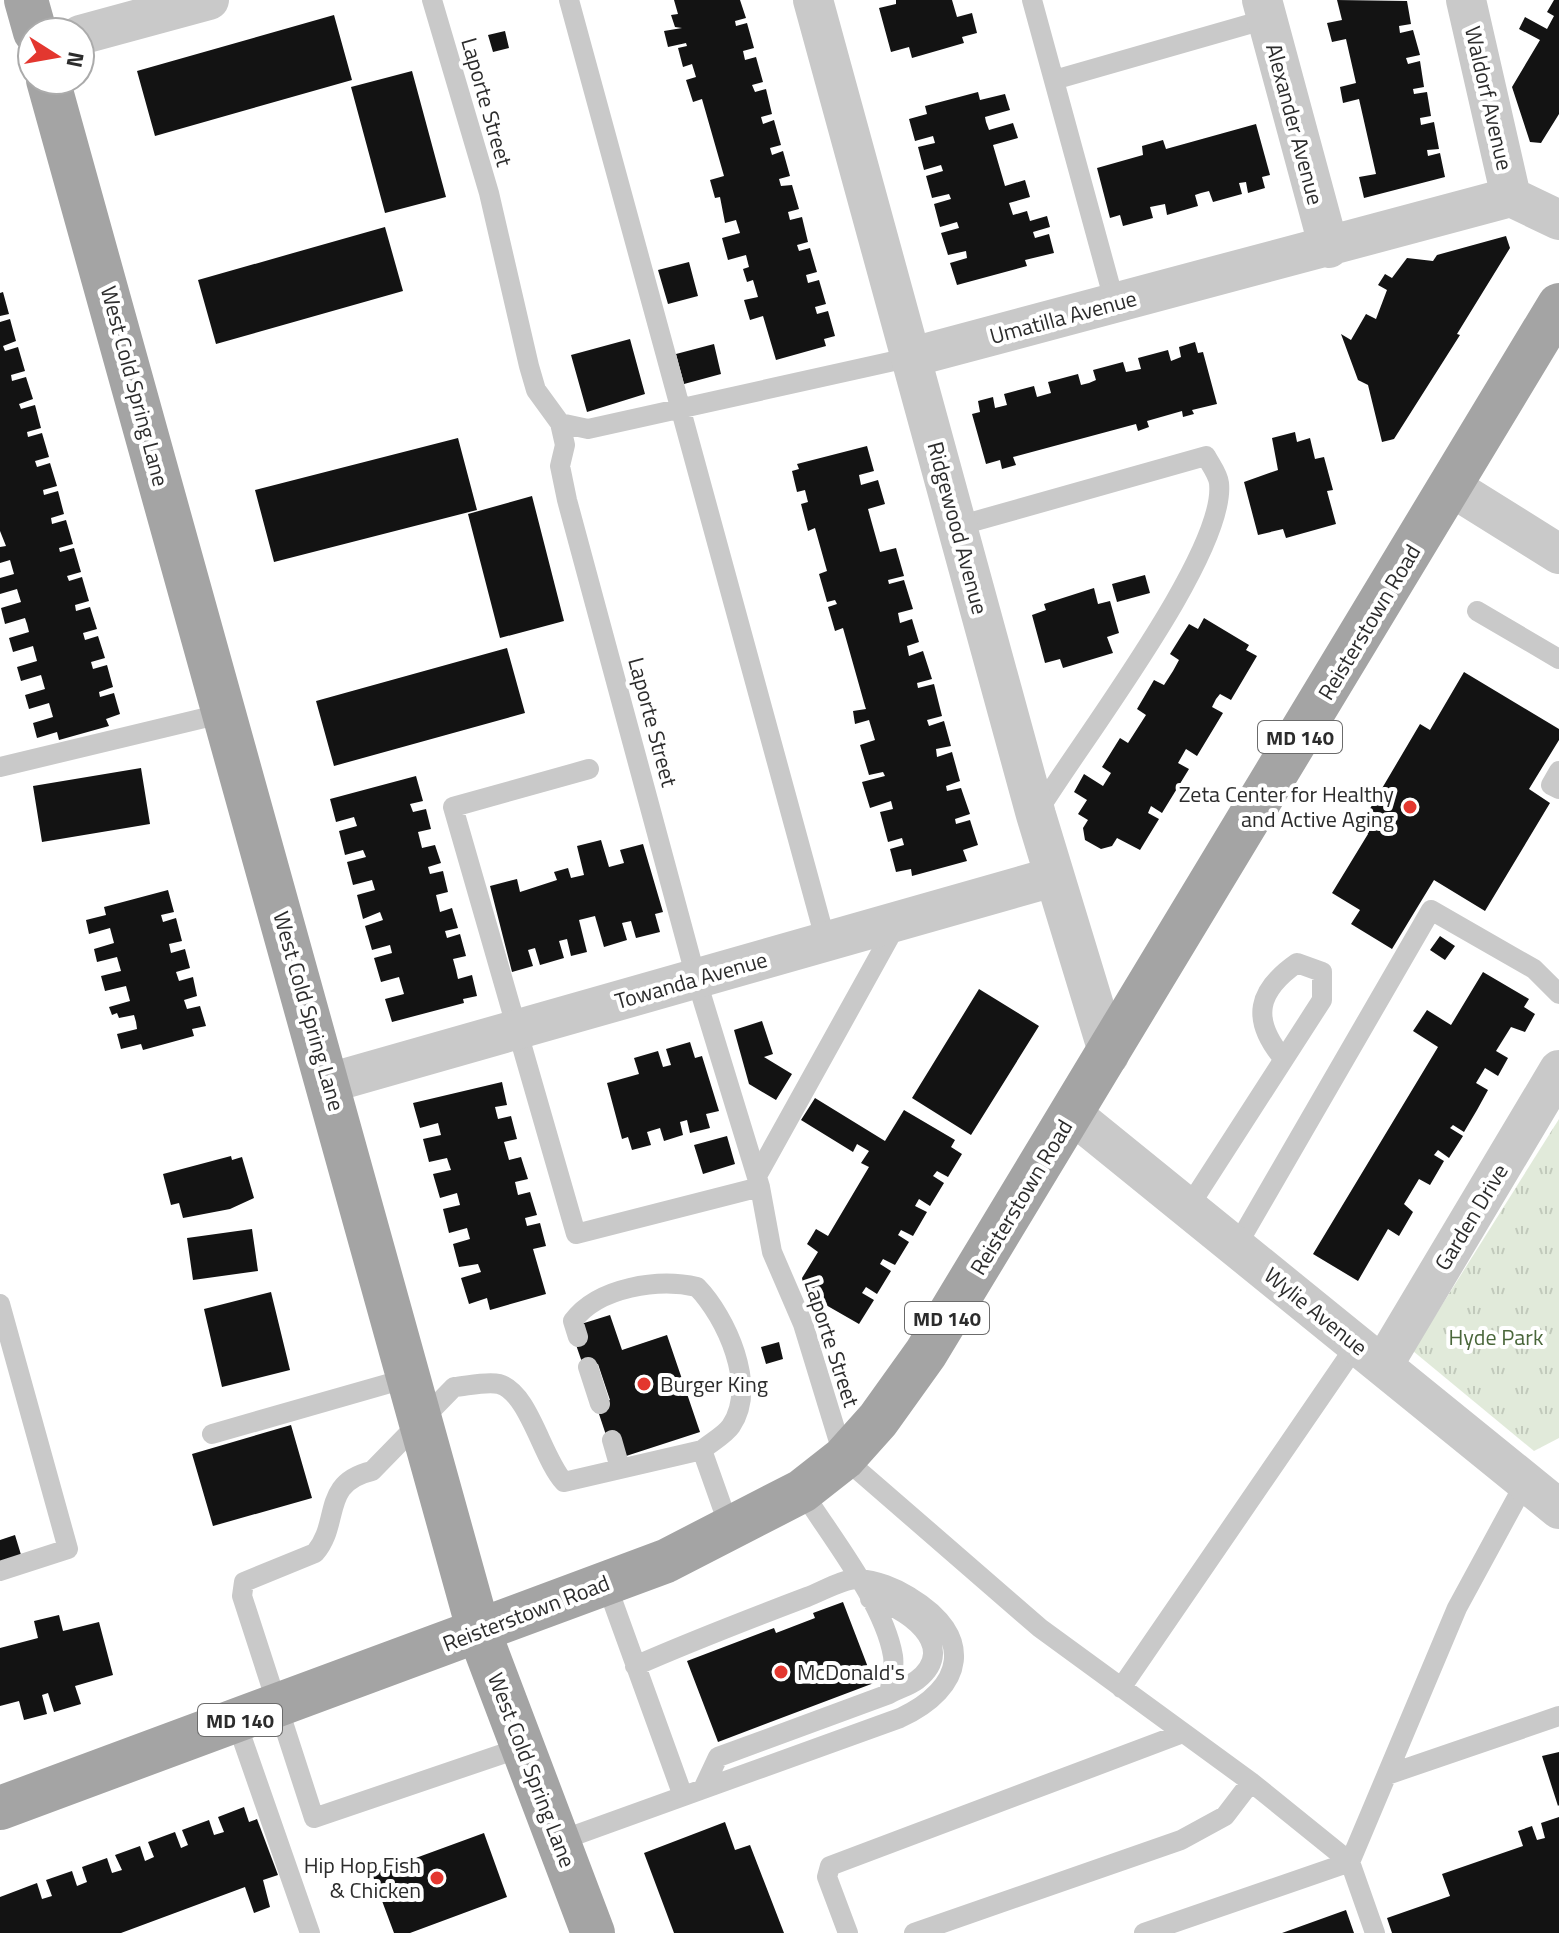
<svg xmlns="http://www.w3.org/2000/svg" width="1559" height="1933" font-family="'Titillium Web',sans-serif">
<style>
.park{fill:url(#park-tufts)}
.building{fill:#131313}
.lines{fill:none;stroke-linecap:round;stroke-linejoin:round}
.service{stroke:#c9c9c9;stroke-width:20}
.minor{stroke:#c9c9c9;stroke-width:40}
.primary{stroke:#a4a4a4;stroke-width:44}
.poi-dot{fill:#e3372f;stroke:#fff;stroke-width:3}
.labels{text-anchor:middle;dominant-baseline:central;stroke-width:8;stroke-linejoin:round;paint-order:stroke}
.shield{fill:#fff;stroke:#6b6b6b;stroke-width:2}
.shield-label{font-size:20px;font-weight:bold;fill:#2c2c2c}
.street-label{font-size:22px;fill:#2c2c2c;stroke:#fff}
.poi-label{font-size:22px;fill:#2c2c2c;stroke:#fff;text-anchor:end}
.park-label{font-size:22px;fill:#4a673b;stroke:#fff}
</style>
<defs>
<pattern id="park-tufts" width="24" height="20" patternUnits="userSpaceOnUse" patternTransform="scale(2)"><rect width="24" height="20" fill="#e1eada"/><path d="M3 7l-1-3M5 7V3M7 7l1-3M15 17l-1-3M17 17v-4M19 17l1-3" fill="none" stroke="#c1c9bb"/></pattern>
</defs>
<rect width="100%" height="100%" fill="#fff"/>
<!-- park -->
<path class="park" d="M1559,1119v319l-25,13 -121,-100z"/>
<!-- building -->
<path class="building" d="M674,0h66l6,18 -11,3 1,5 11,-3 7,25 -11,3 2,9 11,-3 7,25 -11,3 3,7 11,-3 6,25 -11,3 2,7 11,-4 7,25 -11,3 2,7 11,-4 7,25 -11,3 2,7 11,-1 7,24 -11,3 2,8 12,-3 6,25 -11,3 2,6 11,-3 7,24 -11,3 2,8 11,-3 7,24 -11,3 2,7 11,-3 7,25 -11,3 2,7 -50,14 -13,-44 -13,4 -6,-20 14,-3 -5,-17 -6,2 -4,-13 6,-2 -3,-12 -18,5 -6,-22 18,-5 -4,-13 -11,3 -5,-26 -5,1 -5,-18 14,-4 -22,-77 -9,3 -7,-22 10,-3 -4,-13 -9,3 -5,-19 9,-2 -1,-3 -18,4 -4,-16 18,-3 -7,-1 -4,-12 7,-1z
M896,0h56l5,17 15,-4 5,20 -15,4 2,6 -52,15 -3,-11 -18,5 -12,-44 17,-4z
M1337,0l70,1 4,23 -12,2 1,7 13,-3 7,25 -14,3 2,6 12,-3 4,26 -11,2 1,5 13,-2 4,24 -11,2 1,7 13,-3 5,27 -12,1 1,6 12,-3 5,24 -81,21 -5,-21 17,-3 -17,-75 -16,4 -3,-16 16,-4 -10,-44 -14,3 -5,-19 15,-3z
M1554,0h5v114l-18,29 -11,-1 -18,-55 28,-47 -21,-11 6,-12 22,12 7,-13 -7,-4z
M334,15l18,65 -197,56 -18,-65z
M505,31l4,17 -16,4 -5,-17z
M412,71l34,126 -61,16 -34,-126z
M978,92l2,8 25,-6 5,16 -25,7 1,5 3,8 24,-7 5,15 -25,7 12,41 20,-6 5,17 -21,6 4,12 14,-4 3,10 17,-5 3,11 -17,5 2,6 14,-4 5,19 -29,7 2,6 -70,19 -7,-22 17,-5 -1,-7 -18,4 -7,-22 18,-5 -2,-6 -17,5 -6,-23 17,-5 -2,-5 -17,4 -6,-22 17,-5 -2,-6 -17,5 -6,-23 17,-4 -2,-7 -18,5 -6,-22 18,-5 -2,-8z
M1256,124l14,51 -8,2 3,11 -17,5 -2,-11 -7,1 3,11 -29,8 -4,-11 -8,2 -6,2 3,11 -31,9 -2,-11 -15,3 3,11 -30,8 -3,-11 -10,3 -13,-50 46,-13 -1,-9 21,-6 3,9z
M385,227l18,64 -187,53 -18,-64z
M1506,236l4,12 -53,86 3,1 -66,104 -12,3 -14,-57 -10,-5 -17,-46 10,6 15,-26 10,5 11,-29 -9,-5 7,-11 7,4 15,-20 26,3 4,-6z
M689,262l9,34 -30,8 -10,-34z
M3,292l6,22 -9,2v-23z
M10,319l6,22 -13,5 2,5 13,-4 7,24 -14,4 1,6 14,-4 7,22 -14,5 2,5 14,-4 6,23 -14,4 1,5 14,-4 7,24 -14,4 2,6 13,-4 7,23 -14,4 1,5 14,-4 6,23 -13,4 1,6 14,-4 7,24 -14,4 1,4 14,-4 7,24 -14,4 2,5 13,-4 7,24 -14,4 1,6 14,-4 7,22 -14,4 2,7 13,-4 7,22 -14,4 2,7 14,-4 6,22 -14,5 1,5 14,-4 6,21 -14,5 3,7 -50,14 -2,-8 -20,6 -4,-15 20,-6 -4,-14 -20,6 -4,-14 20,-6 -4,-14 -20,6 -4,-14 20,-6 -4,-15 -20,6 -4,-14 20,-6 -2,-8 -2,-6 -20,6 -4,-16 20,-6 -4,-13 -17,5v-16l14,-4 -4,-14 -10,3v-16l6,-1 -6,-15v-209z
M630,339l15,55 -58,18 -16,-57z
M1195,342l3,11 5,-1 14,52 -25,6 2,4 -11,3 -1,-6 -35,10 2,6 -11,4 -2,-7 -123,33 3,8 -14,4 -2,-9 -14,4 -14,-50 8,-2 -2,-11 15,-4 2,11 12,-3 -3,-11 30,-8 3,11 14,-4 -3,-11 30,-8 3,11 8,-2 7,-3 -3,-10 30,-8 3,10 15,-3 -3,-11 30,-8 3,11 10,-4 -2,-10z
M714,344l7,30 -37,10 -8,-30z
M1295,432l2,10 13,-4 5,21 9,-2 9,33 -6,1 9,33 -50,14 -3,-9 -25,6 -14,-53 34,-12 -6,-32z
M458,438l19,72 -203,52 -19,-72z
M867,446l7,25 -15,4 2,10 17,-5 7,24 -17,5 3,11 9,32 16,-4 8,28 -16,4 1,4 15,-4 9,29 -15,4 2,10 12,-4 7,23 -12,4 2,10 14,-5 9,28 -15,4 1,5 16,-4 8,32 -15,4 2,6 15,-5 7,25 -15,3 1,8 15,-5 8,29 -14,5 1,5 14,-3 9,26 -15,5 1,5 14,-4 8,25 -15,5 4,11 -55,15 -1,-7 -15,3 -6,-23 14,-4 -2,-7 -14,4 -8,-30 13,-3 -2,-8 -21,7 -8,-26 23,-6 -2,-4 -14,3 -9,-30 15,-5 -6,-20 -14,4 -2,-13 13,-2 -1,-3 -22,-78 -8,3 -7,-24 9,-3 -2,-4 -8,2 -8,-28 8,-3 -12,-43 -7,3 -7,-27 7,-2 -3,-12 -8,2 -5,-21 7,-2 -2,-5z
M532,496l32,125 -64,17 -32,-124z
M1145,575l5,18 -33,9 -5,-18z
M1094,588l4,16 12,-3 9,32 -12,4 6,16 -50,15 -3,-9 -15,4 -13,-48 14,-5 -2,-6z
M1204,618l45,27 -3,5 11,6 -26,44 -11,-6 -4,5 -4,8 11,6 -26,43 -11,-7 -8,14 11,6 -27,44 -11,-7 -3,7 11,6 -19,31 -23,-12 -5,8 -11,3 -16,-9 -2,-12 5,-8 -10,-6 9,-14 -13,-8 10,-18 19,12 8,-13 -9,-6 18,-29 8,5 18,-28 -9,-6 17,-29 10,5 9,-14 6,-11 -9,-6 10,-16 9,-14 9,5z
M507,648l18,65 -191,53 -18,-65z
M1464,672l95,57v11l-30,49 21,14 -65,108 -51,-31 -42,69 -41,-25 9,-14 -28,-17 36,-59 -10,-5 62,-105 10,6z
M141,768l9,56 -108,18 -9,-56z
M416,776l7,25 -13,3 3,8 13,-3 5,20 -13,3 4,16 13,-3 6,18 -13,4 2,7 13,-3 5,21 -12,3 4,17 12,-4 6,20 -13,3 2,7 13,-4 6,22 -13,3 3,11 2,9 14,-4 5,21 -14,3 1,4 -72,19 -7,-23 19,-5 -5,-17 -18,5 -7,-24 18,-5 -2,-8 -18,5 -7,-24 18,-6 -3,-8 -17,7 -6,-24 18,-5 -3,-10 -19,5 -6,-23 19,-5 -3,-7 -18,5 -6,-24 18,-5 -3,-9 -18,5 -6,-23z
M601,840l8,27 15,-4 -4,-13 23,-6 20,68 -8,2 5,18 -24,6 -5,-17 -9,2 5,17 -23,7 -9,-31 -16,4 8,32 -16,4 -4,-17 -8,2 5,17 -24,7 -5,-17 -7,2 5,16 -21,6 -22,-86 27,-7 3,13 37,-12 -3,-8 14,-4 3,10 13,-3 -7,-29z
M168,890l6,22 -13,3 2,7 13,-4 6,23 -13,3 2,9 14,-4 5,19 -14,4 3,9 14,-4 4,19 -13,4 3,9 13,-3 6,20 -14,3 2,7 -51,14 -2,-6 -20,5 -4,-15 20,-5 -1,-7 -2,-7 -15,3 -2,-5 -5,2 -3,-8 21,-6 -4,-15 -21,5 -4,-15 20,-5 -4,-14 -20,5 -3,-13 20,-6 -4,-15 -21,6 -3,-14 20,-5 -2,-8z
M1440,936l15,10 -10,14 -15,-10z
M1483,972l46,27 -5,8 11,7 -10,18 -14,-5 -15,24 12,7 -10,18 -13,-8 -9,15 12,7 -11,20 -13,22 -11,-7 -3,3 13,8 -14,22 -11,-8 -4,5 10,6 -14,24 -11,-6 -15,25 9,8 -14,24 -11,-7 -30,52 -45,-27 125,-207 -25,-16 14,-21 24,15z
M979,989l60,37 -68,109 -59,-37z
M762,1021l11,33 -9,3 28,17 -16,26 -27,-16 -15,-54z
M690,1042l5,16 7,-2 17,55 -13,3 4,14 -20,5 -3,-13 -7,2 3,13 -19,6 -4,-13 -13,4 4,13 -19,5 -4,-13 -6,2 -15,-56 32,-9 -5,-16 24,-7 5,16 8,-2 -5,-16z
M502,1082l5,23 -12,2 3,12 13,-3 6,23 -13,3 5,18 12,-3 7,22 -13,3 3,13 12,-3 7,23 -12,3 2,8 13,-3 6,23 -13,3 13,45 -56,16 -3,-12 -18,6 -8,-26 20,-6 -3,-8 -19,3 -6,-23 17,-5 -3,-11 -18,5 -6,-24 17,-4 -3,-12 -17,5 -7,-24 18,-4 -4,-12 -18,4 -6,-23 18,-4 -3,-12 -18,5 -7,-25z
M815,1098l70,43 19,-31 51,30 -4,7 11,7 -14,23 -11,-6 -4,5 11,7 -14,23 -11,-7 -4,7 12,6 -14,24 -12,-6 -3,5 11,7 -14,23 -12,-6 -3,5 11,7 -14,23 -11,-7 -4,6 12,7 -15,24 -54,-31 -3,-15 16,-26 -11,-8 9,-15 12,7 41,-69 -8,-4 8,-12 -12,-7 -4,8 -52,-32z
M727,1136l8,28 -32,10 -9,-29z
M231,1156l1,4 10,-3 12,41 -24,11 -47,9 -4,-15 -8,2 -8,-31z
M252,1229l6,42 -65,9 -6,-42z
M271,1292l19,78 -68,17 -18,-78z
M610,1315l12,35 45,-15 33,97 -77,25 -15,-16 -12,-36 14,-5 -12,-36 -14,4 -10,-29 7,-15z
M779,1342l4,17 -17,5 -5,-17z
M291,1425l21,73 -99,28 -21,-72z
M15,1535l7,23 -22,6v-24z
M843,1602l31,81 -156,59 -31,-81 87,-33 2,5 39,-15 -2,-5z
M59,1615l4,16 36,-9 14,53 -38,11 6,18 -27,8 -6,-19 -6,2 5,19 -23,6 -5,-19 -19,5v-58l38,-10 -4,-17z
M1559,1752v53l-1,1 -16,-50z
M244,1807l5,15 8,-3 21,56 -15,5 7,27 -16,6 -9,-26 -124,46h-121v-36l37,-14 5,16 10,-3 -6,-16 26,-9 5,15 10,-4 -5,-15 25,-9 5,15 10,-3 -7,-15 25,-9 5,15 9,-4 -6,-15 27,-10 6,16 7,-3 -6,-15 27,-10 5,15 10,-3 -6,-15z
M1559,1817v116h-167l-5,-15 63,-22 -8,-22 81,-28 -5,-15 14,-5 5,14 8,-2 -4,-15z
M725,1822l10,28 15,-5 34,88h-110l-30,-80z
M484,1833l23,64 -97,36h-16l-22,-59z
M1346,1910l8,23h-72z"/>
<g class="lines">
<!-- service -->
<path class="service" d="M432,0l57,193 40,173 7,24 24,33 5,22 -5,21 7,34 129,478 64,209 12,65 31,72 41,134 196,170 211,154 99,80 107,-254 69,-127
M569,0l257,942
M1032,0l83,304
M1054,80l213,-61
M560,423l28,6 324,-72
M958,526l248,-70c4,8 12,18 13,27 8,70 -142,263 -182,330
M1477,611l82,48
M0,767l225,-54
M589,769l-136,38 123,427 184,-47
M1559,771l-8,14 8,4
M757,1176l132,-238
M1188,1208l134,-208v-28l-25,-9c-40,28 -46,56 -15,94
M1236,1247l195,-337 103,59 25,25
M0,1304l68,245 -68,22
M578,1337l-5,-16c25,-34 86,-43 124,-34 29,30 61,99 34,139 -6,9 -21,17 -29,24
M588,1367l12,37
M212,1434l196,-56
M612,1440l8,28
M606,1583l77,213
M870,1599c34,6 91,47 47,81 -8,6 -19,9 -28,14
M1121,1688l236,-344
M236,1721l74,212
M523,1747l-209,71 -72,-222 2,-14 71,-29c26,-30 5,-70 57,-82l82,-84c13,-1 33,-6 45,-3 30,8 43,74 65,98l138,-32 28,79
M1387,1775l172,-59
M703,1789l15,-32 171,-63c2,-12 6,-25 4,-38 -9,-53 -62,-119 -91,-165
M559,1841l341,-123c65,-30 75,-82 10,-121 -14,-9 -34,-17 -52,-18 -14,-1 -37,13 -51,18 -58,22 -115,44 -172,69
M848,1933l-21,-56 3,-11 353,-133
M914,1933l267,-93 44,-24 26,-34
M1144,1933l206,-71 25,71"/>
<!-- minor -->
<path class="minor" d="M813,0l223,815 73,240
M1262,0l67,248
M1466,0l45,197
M80,35l129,-35
M912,357l599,-160 48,23
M1450,486l109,68
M329,1083l724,-206
M1072,1114l487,395
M1383,1365l176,-295"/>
<!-- primary -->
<path class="primary" d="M26,0l9,32
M48,80l431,1552 114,301
M0,1808l666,-247 136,-70 42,-33 34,-38 48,-67 633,-1048"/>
</g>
<!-- markers -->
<g class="poi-dot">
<circle cx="1410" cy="807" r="8"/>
<circle cx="644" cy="1384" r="8"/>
<circle cx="781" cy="1672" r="8"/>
<circle cx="437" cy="1878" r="8"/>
</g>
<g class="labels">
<!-- shield labels -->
<g class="shield">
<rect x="1258" y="721" width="84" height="32" rx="6"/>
<rect x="905" y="1302" width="84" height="32" rx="6"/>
<rect x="198" y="1704" width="84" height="32" rx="6"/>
</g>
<g class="shield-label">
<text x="1300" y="737">MD 140</text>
<text x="947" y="1318">MD 140</text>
<text x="240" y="1720">MD 140</text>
</g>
<!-- street labels -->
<g class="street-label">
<text transform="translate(1489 98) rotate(77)">Waldorf Avenue</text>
<text transform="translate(487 102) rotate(74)">Laporte Street</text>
<text transform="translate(1295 124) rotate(75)">Alexander Avenue</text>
<text transform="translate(1063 317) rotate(-15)">Umatilla Avenue</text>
<text transform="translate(135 386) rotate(75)">West Cold Spring Lane</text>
<text transform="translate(958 528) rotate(75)">Ridgewood Avenue</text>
<text transform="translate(1369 622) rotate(-59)">Reisterstown Road</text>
<text transform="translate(653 722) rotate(75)">Laporte Street</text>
<text transform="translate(691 980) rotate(-16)">Towanda Avenue</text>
<text transform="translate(309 1011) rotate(74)">West Cold Spring Lane</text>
<text transform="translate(1021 1197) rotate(-59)">Reisterstown Road</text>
<text transform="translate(1471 1217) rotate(-59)">Garden Drive</text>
<text transform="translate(1316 1311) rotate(39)">Wylie Avenue</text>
<text transform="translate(832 1343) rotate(72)">Laporte Street</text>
<text transform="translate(526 1613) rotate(-21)">Reisterstown Road</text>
<text transform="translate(532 1770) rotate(69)">West Cold Spring Lane</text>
</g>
<!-- poi labels -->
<g class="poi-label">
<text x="1394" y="794">Zeta Center for Healthy<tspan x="1394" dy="25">and Active Aging</tspan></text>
<text x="660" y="1384" text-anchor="start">Burger King</text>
<text x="797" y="1672" text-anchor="start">McDonald's</text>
<text x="421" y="1865">Hip Hop Fish<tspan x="421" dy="25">&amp; Chicken</tspan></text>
</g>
<!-- park labels -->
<g class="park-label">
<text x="1496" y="1337">Hyde Park</text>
</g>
</g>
<!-- north arrow -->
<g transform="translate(56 56) rotate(101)"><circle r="38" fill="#ffffff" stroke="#ababab" stroke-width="2"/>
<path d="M0-6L14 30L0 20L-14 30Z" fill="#e3372f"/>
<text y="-12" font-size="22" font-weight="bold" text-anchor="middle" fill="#2c2c2c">N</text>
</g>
</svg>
